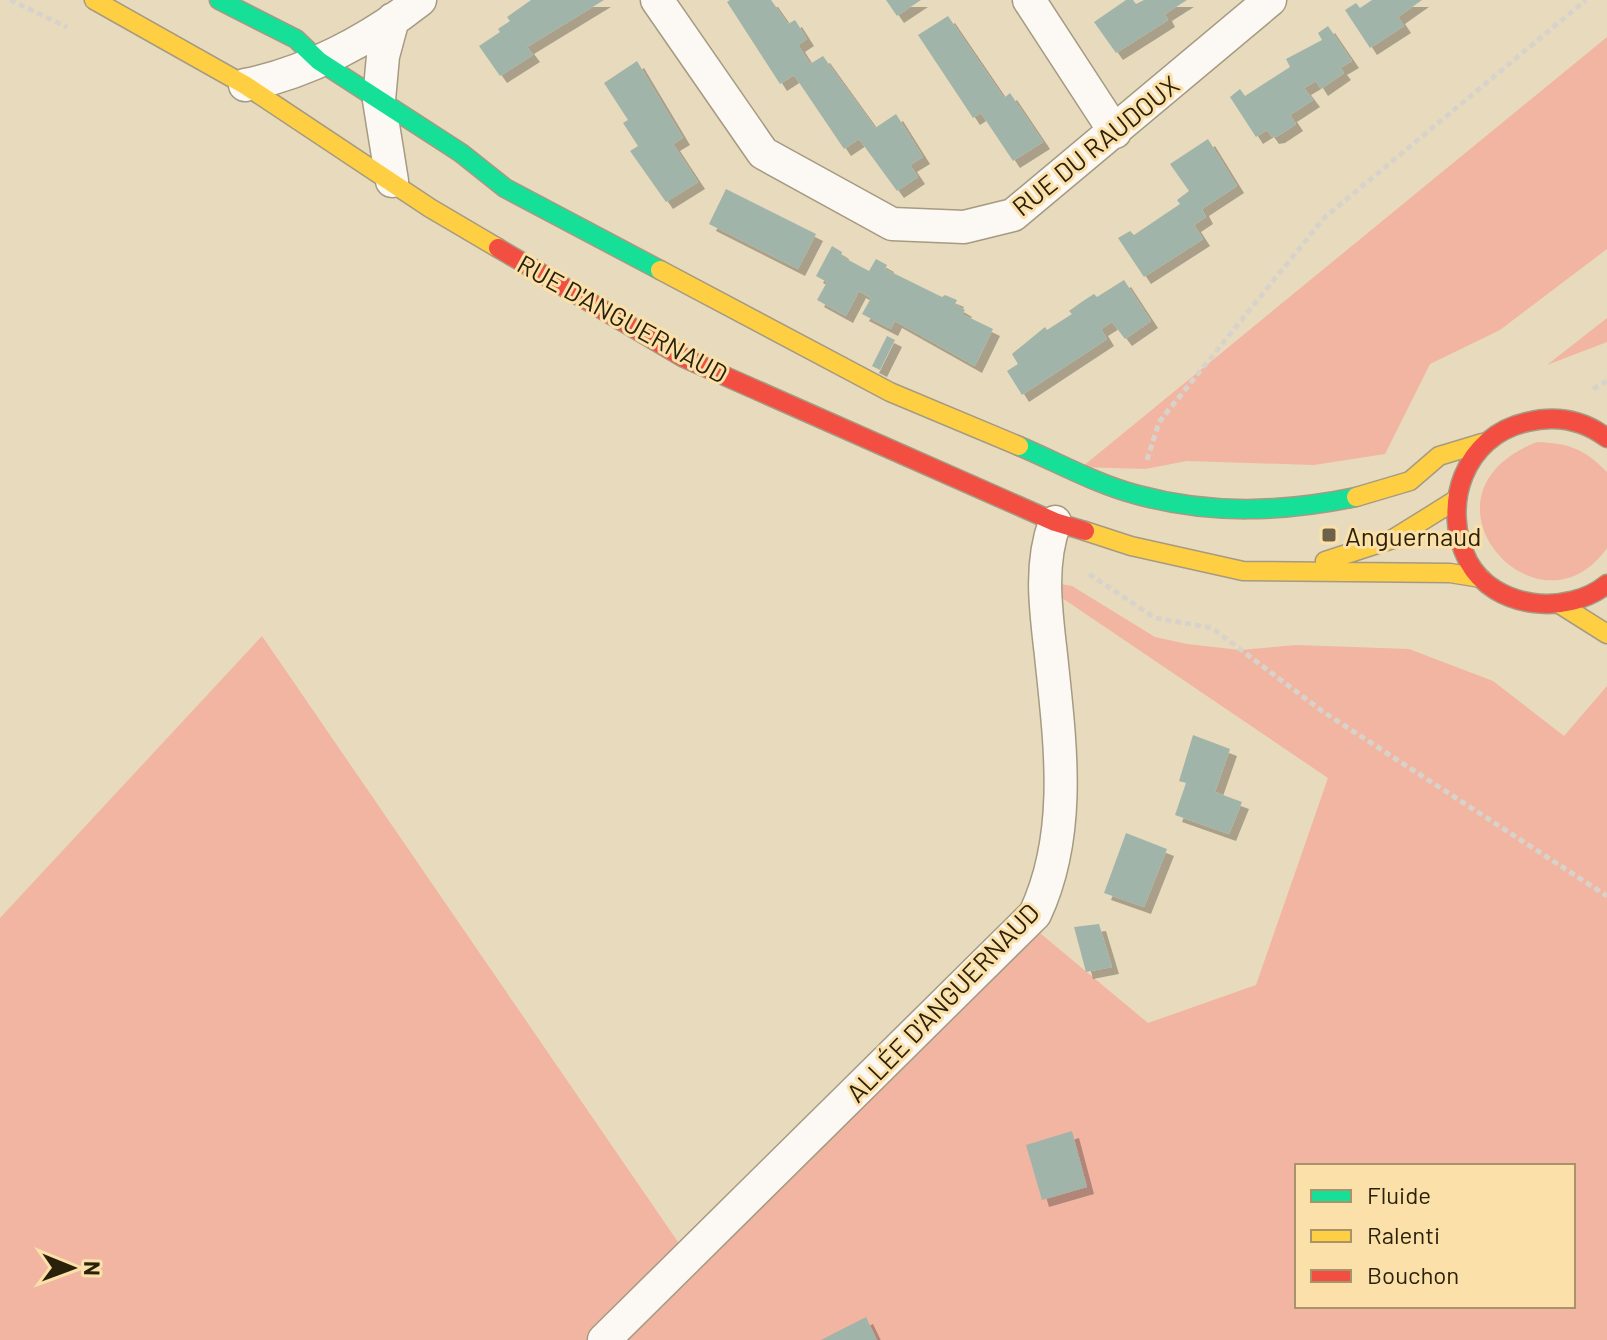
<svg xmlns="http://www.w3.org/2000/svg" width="1607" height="1340" font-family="Barlow,sans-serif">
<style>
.green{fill:#f1b5a2;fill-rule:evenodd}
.building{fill:#a0b4aa;filter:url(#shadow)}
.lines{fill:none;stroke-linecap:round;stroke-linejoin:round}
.street-casing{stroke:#a59a82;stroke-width:35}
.fast-casing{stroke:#a59a82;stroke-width:21}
.slow-casing{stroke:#a59a82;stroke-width:21}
.jam-casing{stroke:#a59a82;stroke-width:21}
.path{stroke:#d8d3ca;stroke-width:5;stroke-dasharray:6 4;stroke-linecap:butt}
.street{stroke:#fcf9f5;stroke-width:32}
.fast{stroke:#16e098;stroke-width:18}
.slow{stroke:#ffcf43;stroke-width:18}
.jam{stroke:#f24e42;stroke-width:18}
.poi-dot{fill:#6d6249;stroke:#fbe1a9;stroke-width:3}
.labels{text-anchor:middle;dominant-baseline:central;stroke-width:6;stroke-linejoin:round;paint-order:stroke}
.street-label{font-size:26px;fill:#2b210b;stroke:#fbe1a9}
.poi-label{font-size:26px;fill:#2b210b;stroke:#fbe1a9;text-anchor:start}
</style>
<defs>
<filter id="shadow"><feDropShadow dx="7" dy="7" stdDeviation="0" flood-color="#0004"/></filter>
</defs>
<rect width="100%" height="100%" fill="#e8dabc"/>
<!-- green -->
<path class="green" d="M1607,37v212l-107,81 -70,34 -45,90 -71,11 -127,-4 -42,8 -63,-2z
M1607,318v24l-60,23z
M1537,442c31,1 48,7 70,30v76c-69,98 -204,-53 -70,-106z
M1034,579l38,7 83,51 32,7 53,6 56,-5 113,4 84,32 71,55 43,-50v654h-1607v-422l262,-282 429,625 326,-347 131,109 108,-38 72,-207zM1297,1166h276v140h-276z"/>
<!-- building -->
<path class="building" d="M531,0h73l-77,47 6,8 -33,21 -21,-30 21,-14 -2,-3 12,-8 -3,-4z
M730,0h41l17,24 7,-4 12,19 -9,6 12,19 13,-8 52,72 21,-14 27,43 -13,8 8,12 -21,14 -38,-52 -15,10 -50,-74 -14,9 -53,-82z
M886,0h35l-24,16z
M1126,0h7l3,4 8,-4h43l-22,14 3,6 -52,33 -22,-31z
M1372,0h50l-24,17 6,9 -34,22 -25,-38 11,-7 4,5z
M948,16l56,82 6,-5 33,49 -30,19 -32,-48 -8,5 -55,-83z
M1328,26l24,35 -12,7 4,5 -23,16 -5,-8 -12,7 9,12 -23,15 6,9 -18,12 -6,1 -5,-7 -11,7 -26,-40 10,-8 5,7 45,-29 -4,-8 36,-19 -4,-7z
M637,61l46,77 -10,6 25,38 -32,20 -36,-51 8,-5 -15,-23 5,-3 -24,-37z
M1208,139l29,47 -35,23 4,8 -12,8 9,14 -59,38 -26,-39 12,-7 4,4 46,-31 -3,-4 12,-9 -19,-27z
M726,189l90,45 -18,35 -89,-45z
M832,246l10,6 -1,4 28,15 7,-12 11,6 -2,4 57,28 3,-2 12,5 -2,4 10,6 -3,4 31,15 -18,37 -80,-45 -4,8 -29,-15 9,-16 -12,-7 -13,25 -29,-16 10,-18 -11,-6z
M1124,280l27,41 -26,18 -13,-17 -11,7 6,10 -85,56 -15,-24 11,-7 -6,-10 33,-27 2,3 25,-16 -3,-3 14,-10 11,-7 3,3z
M887,336l8,4 -15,30 -8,-4z
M1193,735l37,14 -15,43 27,10 -13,32 -54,-19 11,-32 -7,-2z
M1126,833l41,16 -23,58 -40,-14z
M1099,924l13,43 -26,5 -12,-45z
M1072,1131l15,56 -45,13 -16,-55z
M866,1317l11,23h-56z"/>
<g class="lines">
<defs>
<path id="street" d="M657,0l106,153 129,71 72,3 49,-12 257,-215
M1029,0l86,132
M245,85c62,-12 126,-46 175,-85
M392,181l-13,-81 4,-44 10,-37
M604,1340l431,-426c38,-81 25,-172 16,-259 -5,-44 -12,-90 4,-133"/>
<path id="fast" d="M219,0l77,39 23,22 142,92 44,35 155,82
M1019,446c38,16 79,39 119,49 74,20 145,17 218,2"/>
<path id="slow" d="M94,0l151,85 185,123 68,40
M660,270l230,122 129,54
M1356,497l54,-16 29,-25 43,-13
M1085,531l46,15 112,25 207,2 31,5
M1325,561l68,-22 61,-38
M1561,605l46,29"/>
<path id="jam" d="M498,248l186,110 371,164 30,9
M1607,438c-25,-19 -51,-23 -80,-16 -63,14 -87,84 -59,139 26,49 100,55 139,23"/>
</defs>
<!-- street casing -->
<use href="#street" class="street-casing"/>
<!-- fast casing -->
<use href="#fast" class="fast-casing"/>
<!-- slow casing -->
<use href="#slow" class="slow-casing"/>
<!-- jam casing -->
<use href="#jam" class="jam-casing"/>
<!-- path -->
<path class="path" d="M10,0l57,27
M1593,389l14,-8
M1147,460l12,-38 165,-204 262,-218
M1089,574l66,44 57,10 110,83 285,185"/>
<!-- street -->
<use href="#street" class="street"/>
<!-- fast -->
<use href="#fast" class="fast"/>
<!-- slow -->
<use href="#slow" class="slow"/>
<!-- jam -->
<use href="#jam" class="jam"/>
</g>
<!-- markers -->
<rect class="poi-dot" x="1321" y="527" width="16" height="16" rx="4"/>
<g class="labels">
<!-- street labels -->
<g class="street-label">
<text transform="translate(1095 145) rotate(-39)">RUE DU RAUDOUX</text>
<text transform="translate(623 318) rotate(29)">RUE D'ANGUERNAUD</text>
<text transform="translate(942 1002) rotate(-46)">ALLÉE D'ANGUERNAUD</text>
</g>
<!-- poi labels -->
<g class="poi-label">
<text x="1345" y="535">Anguernaud</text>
</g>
</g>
<!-- legend -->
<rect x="1295" y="1164" width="280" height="144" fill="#fbe1a9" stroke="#a8946a" stroke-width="2"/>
<rect x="1311" y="1190" width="40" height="12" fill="#16e098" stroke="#a8946a" stroke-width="2"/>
<text x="1367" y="1204" font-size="24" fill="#2b210b">Fluide</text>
<rect x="1311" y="1230" width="40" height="12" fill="#ffcf43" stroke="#a8946a" stroke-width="2"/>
<text x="1367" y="1244" font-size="24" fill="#2b210b">Ralenti</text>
<rect x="1311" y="1270" width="40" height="12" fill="#f24e42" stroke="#a8946a" stroke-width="2"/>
<text x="1367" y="1284" font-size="24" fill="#2b210b">Bouchon</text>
<!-- north arrow -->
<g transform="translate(72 1268) rotate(91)" stroke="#fbe1a9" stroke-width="6" paint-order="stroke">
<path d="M0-6L14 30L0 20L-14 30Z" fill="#2b210b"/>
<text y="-12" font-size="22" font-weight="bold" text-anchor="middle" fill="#2b210b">N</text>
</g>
</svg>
